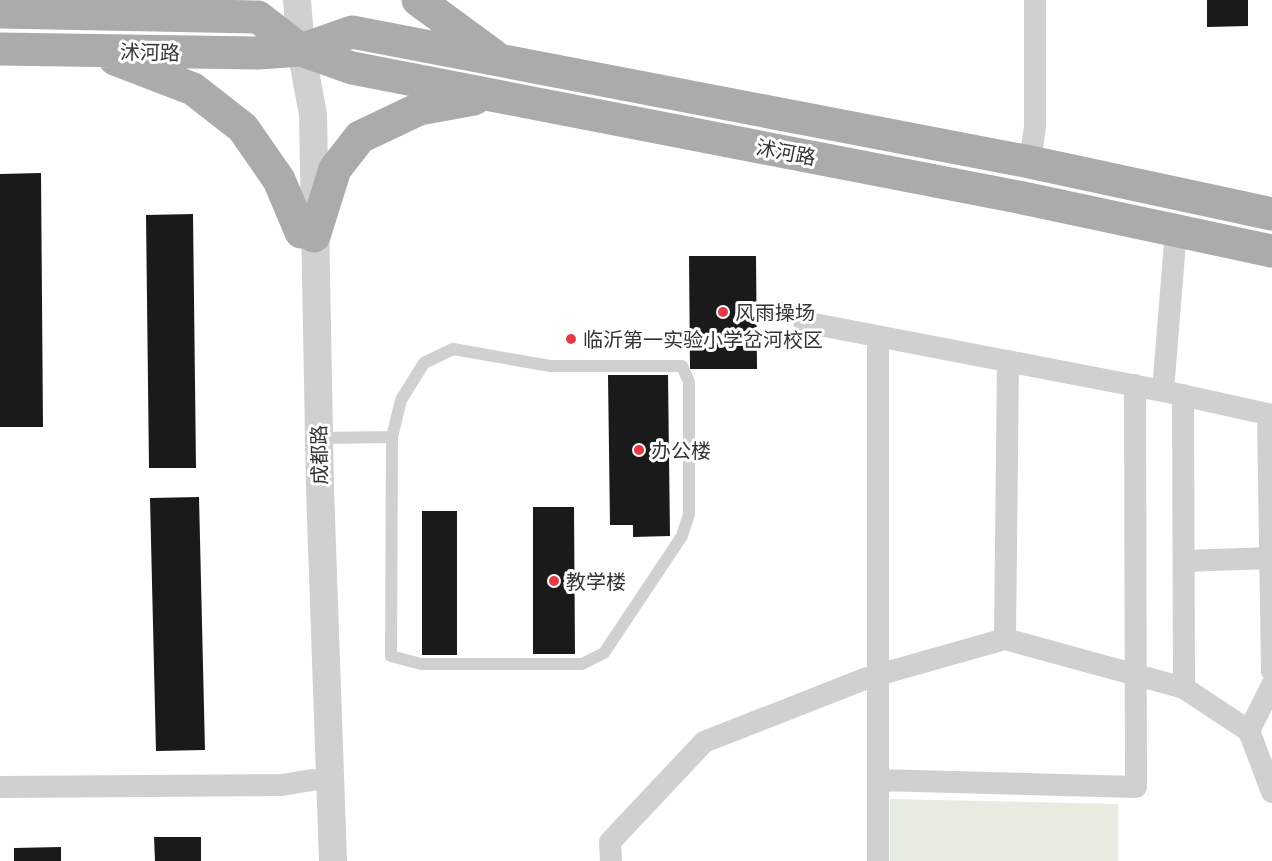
<svg xmlns="http://www.w3.org/2000/svg" width="1272" height="861" font-family="Manrope,'Noto Sans SC',sans-serif">
<style>
.green{fill:#e6ecdf}
.building{fill:#1a1a1a}
.lines{fill:none;stroke-linecap:round;stroke-linejoin:round}
.service{stroke:#d0d0d0;stroke-width:12}
.minor{stroke:#d0d0d0;stroke-width:22}
.tertiary{stroke:#d0d0d0;stroke-width:28}
.primary{stroke:#ababab;stroke-width:33}
.poi-dot{fill:#e63946;stroke:#fff;stroke-width:2}
.labels{text-anchor:middle;dominant-baseline:central;stroke-width:6;stroke-linejoin:round;paint-order:stroke}
.street-label{font-size:20px;fill:#333;stroke:#fff}
.poi-label{font-size:20px;fill:#333;stroke:#fff;text-anchor:start}
</style>
<rect width="100%" height="100%" fill="#fff"/>
<!-- green -->
<path class="green" d="M890,799l228,5v57h-228z"/>
<!-- building -->
<path class="building" d="M1207,0h41v26l-41,1z
M41,173l2,254h-43v-253z
M193,214l3,254h-47l-3,-253z
M689,256h67l1,113h-67z
M608,375h60l2,161 -37,1v-12h-23z
M199,497l6,253 -49,1 -6,-253z
M533,507h41l1,147h-42z
M422,511h35v144h-35z
M154,837h47v24h-46z
M61,847v14h-47v-13z"/>
<g class="lines">
<!-- service -->
<path class="service" d="M319,438l73,-1 9,-37 23,-37 29,-14 97,17h132l7,16v132l-7,22 -78,117 -22,11h-161l-30,-8 1,-219"/>
<!-- minor -->
<path class="minor" d="M1030,162l5,-35v-127
M1176,230l-13,161 109,24
M804,322l359,69
M1183,395l1,293
M1268,414l4,257
M1184,561l86,-3
M1005,639l3,-278
M1249,731l23,-46
M878,780l258,7 -1,-402
M0,787l282,-2 30,-5
M611,861l-1,-19 94,-100 163,-64 138,-39 179,49 65,43 23,61
M878,861v-524"/>
<!-- tertiary -->
<path class="tertiary" d="M297,0l4,50 12,64 7,375 13,372"/>
<!-- primary -->
<path class="primary" d="M418,0l75,55
M0,12l258,5 43,33 51,18 671,130 249,53
M0,49l258,4 43,-3 51,-18 678,130 242,52
M115,59l78,30 50,39 36,52 22,52
M314,236l21,-67 25,-32 59,-28 55,-10"/>
</g>
<!-- markers -->
<g class="poi-dot">
<circle cx="723" cy="312" r="6"/>
<circle cx="571" cy="339" r="6"/>
<circle cx="639" cy="450" r="6"/>
<circle cx="554" cy="581" r="6"/>
</g>
<g class="labels">
<!-- street labels -->
<g class="street-label">
<text transform="translate(150 52) rotate(1)">沭河路</text>
<text transform="translate(786 152) rotate(11)">沭河路</text>
<text transform="translate(319 455) rotate(-91)">成都路</text>
</g>
<!-- poi labels -->
<g class="poi-label">
<text x="735" y="312">风雨操场</text>
<text x="583" y="339">临沂第一实验小学岔河校区</text>
<text x="651" y="450">办公楼</text>
<text x="566" y="581">教学楼</text>
</g>
</g>
</svg>
